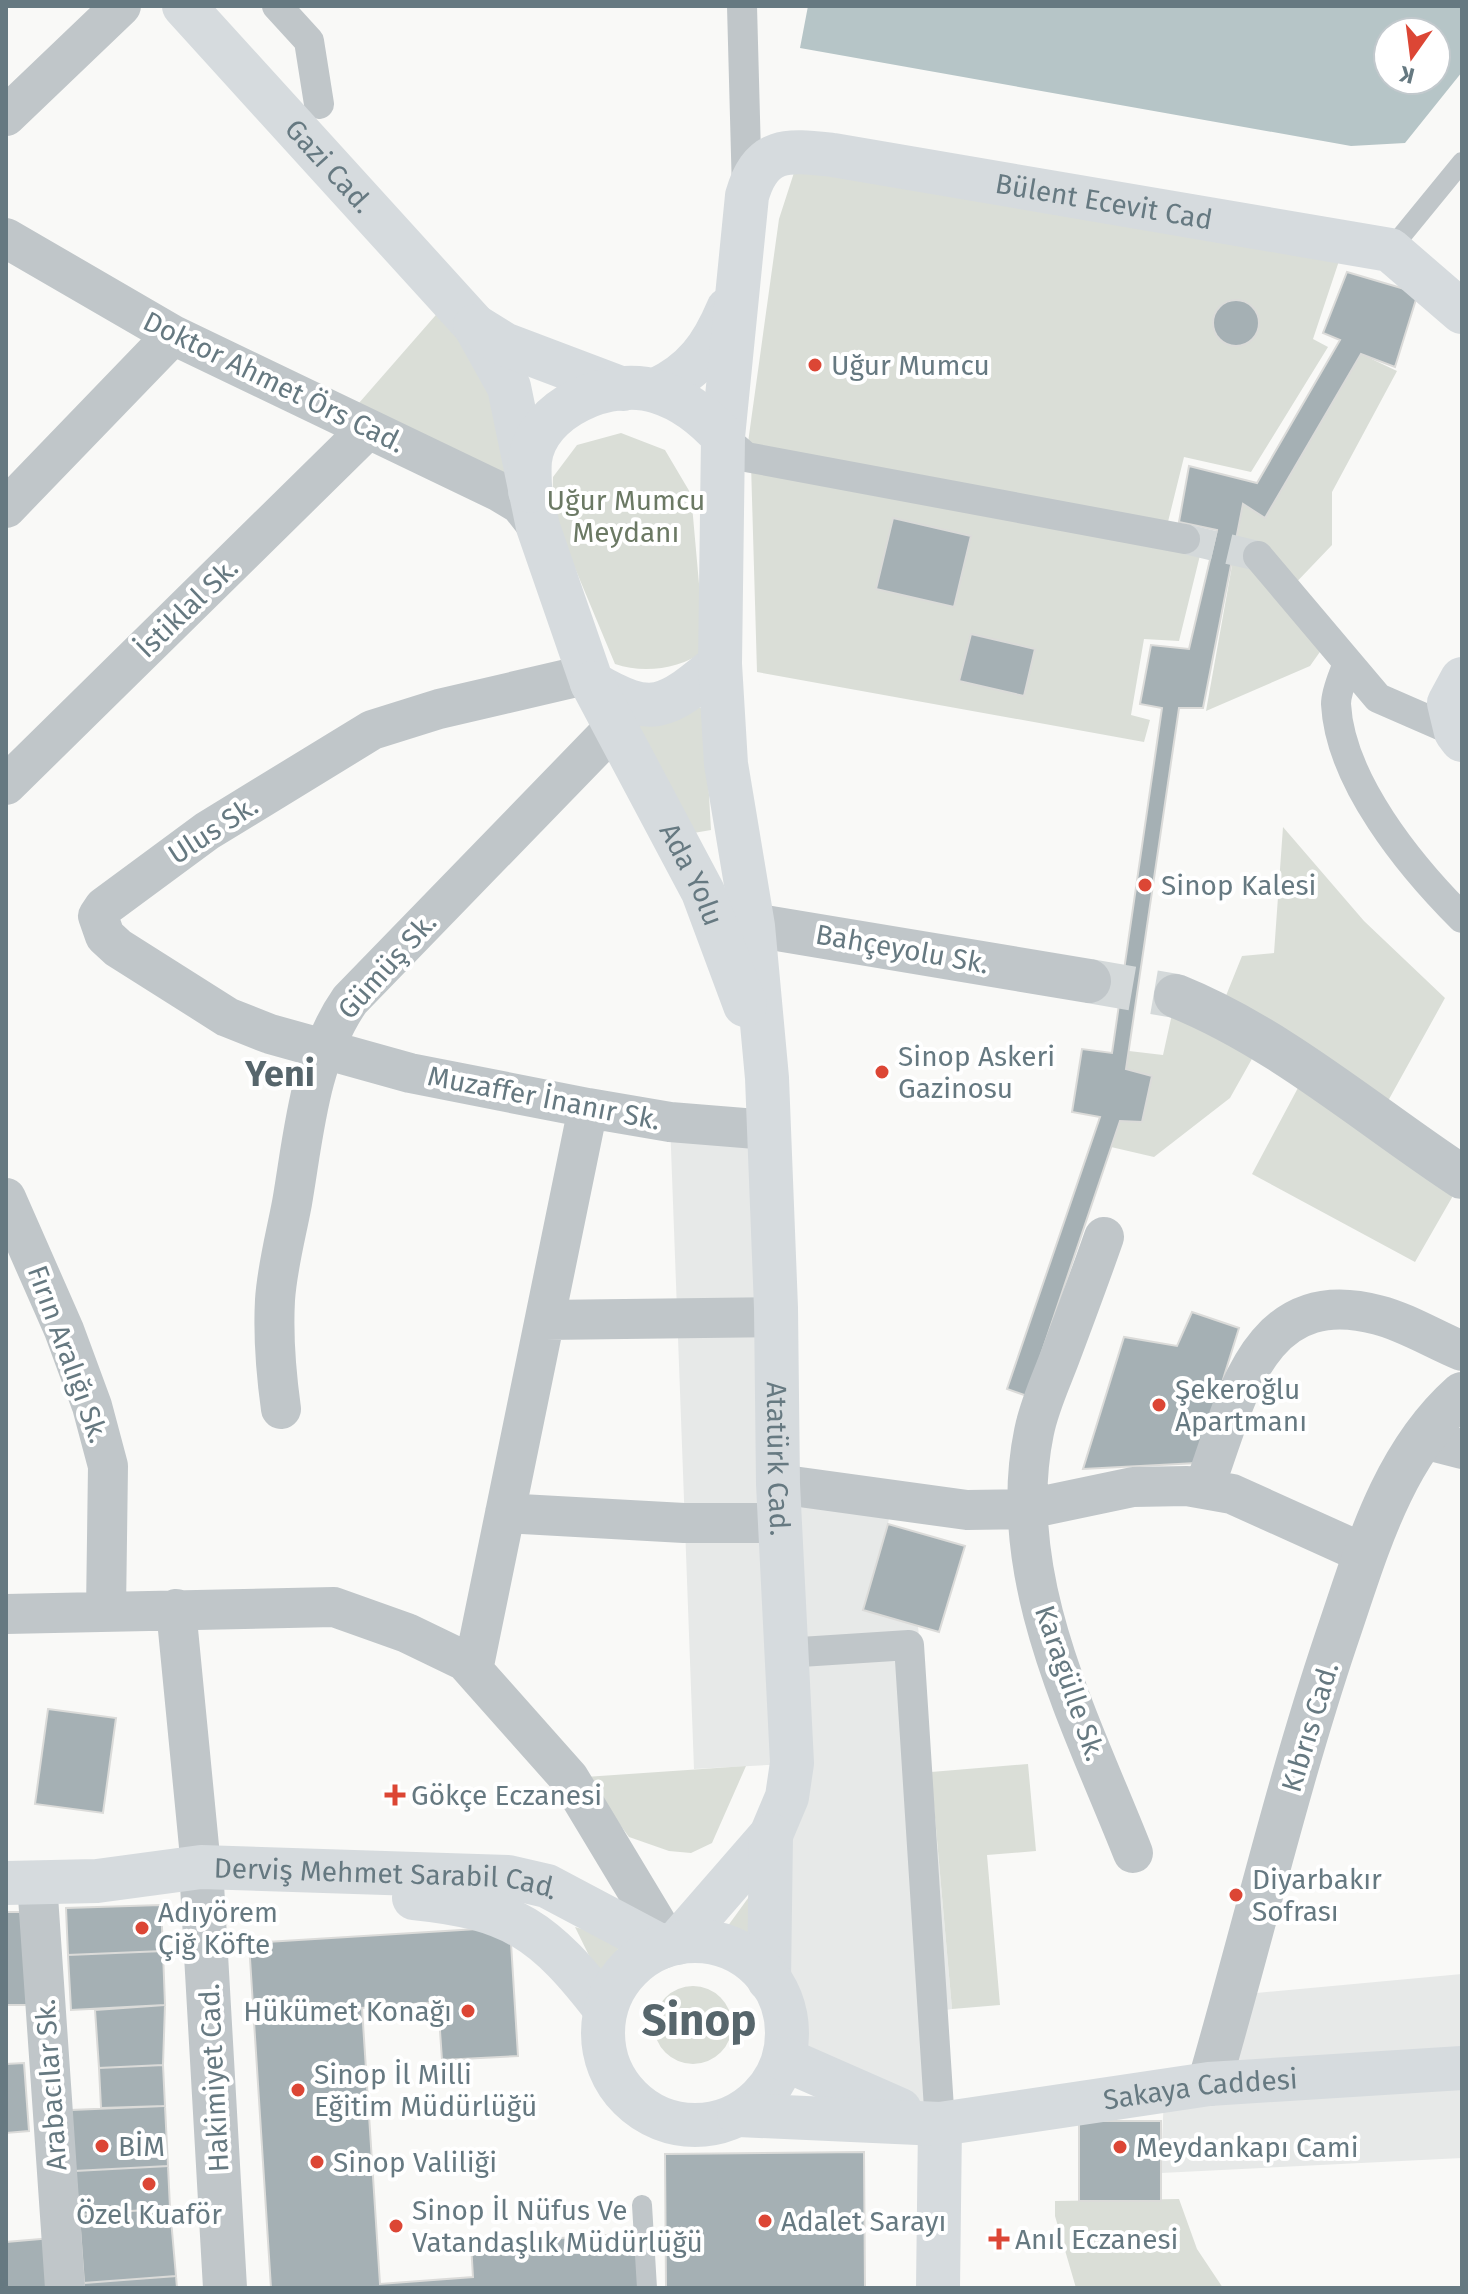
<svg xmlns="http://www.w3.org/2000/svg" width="1468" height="2294" font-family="'Fira Sans',sans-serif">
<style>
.built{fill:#e7e9e8}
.green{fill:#daded7}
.water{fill:#b6c5c7;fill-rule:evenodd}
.building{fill:#a5b0b4;stroke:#dbdbd9;stroke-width:2}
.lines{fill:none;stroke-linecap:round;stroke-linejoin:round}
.pedestrian-tunnel{stroke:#d4d9da;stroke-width:30;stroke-dasharray:30 15;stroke-linecap:butt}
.tertiary-tunnel{stroke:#d4d9da;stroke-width:44;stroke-dasharray:44 22;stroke-linecap:butt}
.service{stroke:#c0c6c9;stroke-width:20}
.pedestrian{stroke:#c0c6c9;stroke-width:30}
.minor{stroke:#c0c6c9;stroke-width:40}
.tertiary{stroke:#c0c6c9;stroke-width:44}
.secondary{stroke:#d6dbde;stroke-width:44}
.trunk{stroke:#d6dbde;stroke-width:44}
.poi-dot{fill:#dc4635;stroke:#fff;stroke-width:3}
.labels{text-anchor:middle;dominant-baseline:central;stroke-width:8;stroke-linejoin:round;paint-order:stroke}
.street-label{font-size:28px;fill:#667981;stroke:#fff}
.poi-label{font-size:28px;fill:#667981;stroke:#fff;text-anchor:start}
.park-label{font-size:28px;fill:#6b7964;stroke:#fff}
.district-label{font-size:36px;font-weight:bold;fill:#57666c;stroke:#fff}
.town-label{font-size:44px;font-weight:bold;fill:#57666c;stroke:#fff}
</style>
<rect width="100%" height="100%" fill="#f9f9f7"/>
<!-- built -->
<path class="built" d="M670,1122l99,8 9,354 114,15 -4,25 -25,85 55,17 34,383 -19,3 7,112 -156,-65 4,-34 -10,-34 9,-227 -93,5z
M1462,1974v184l-301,15 3,-82 45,-7 26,-89z"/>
<!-- green -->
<path class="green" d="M801,151l544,92 -32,96 15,8 -77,125 -67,-15 -19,77 38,9 -24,98 -35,-2 -13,76 19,5 -6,22 -387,-70 -6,-208 -5,-7 33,-238z
M449,300l34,38 55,189 -193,-108z
M1361,354l36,17 -65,121v53l-44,46 41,48 -19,27 -104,45 37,-207 22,13z
M621,433l44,17 26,44 14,157c-26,18 -61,23 -90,13l-63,-151 1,-36 24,-32z
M704,707l7,123 -29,5 -47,-117z
M1283,827l81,94 81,77 -67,121 84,61 -47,82 -163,-88 55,-103 -45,-30 -32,57 -76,59 -43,-10 9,-26 32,-45 -26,-7 3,-18 34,4 13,-59 43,17 23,-57 32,-3z
M1028,1764l8,87 -49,4 13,150 -48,4 -21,-237z
M746,1766l-34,77 -21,10 -22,-2 -40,-14 -44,-60z
M759,1883l6,79 -43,-28z
M575,1927l49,14 -25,35z
M654 2025a39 39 0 1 1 78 0a39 39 0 1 1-78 0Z
M1179,2199l18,50 26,39h-147l-21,-72v-15z"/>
<!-- water -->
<path class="water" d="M808,6h654v66l-57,71 -54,3 -551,-98zM1388,32h48v48h-48z"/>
<!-- building -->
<path class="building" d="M1347,272l71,21 -23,74 -34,-13 -96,164 -22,-14 -40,204h-24l-53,361 26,7 -10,46 -22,-1 -93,275 -20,-7 93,-272 -28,-5 10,-63 30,4 50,-345 -22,-4 11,-59 38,4 28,-119 -38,-8 10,-56 68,17 83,-143 -17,-7z
M1213 323a23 23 0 1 1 46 0a23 23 0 1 1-46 0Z
M893,518l78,18 -17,71 -78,-18z
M971,634l64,15 -11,47 -65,-15z
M1192,1312l47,16 -42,135 -114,6 41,-132 53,9z
M888,1524l77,22 -26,86 -76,-22z
M48,1709l68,9 -13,95 -68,-9z
M161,1905l2,46 -95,4 -2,-47z
M6,1912h22l2,93h-24z
M510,1927l8,129 -76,4 -4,-58 -76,6 18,276 93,-7 -2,-33 164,-11 4,55h-368l-22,-345z
M163,1951l2,54 -94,5 -3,-55z
M165,2005l-2,60 -64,3 -4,-58z
M24,2063l5,68 -23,2v-69z
M163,2065l2,41 -64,2 -2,-40z
M165,2106l3,60 -93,5 -4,-61z
M1079,2121h82v80h-82z
M864,2152l1,136h-199l-1,-134z
M168,2166l2,42 -91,7 -4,-44z
M170,2208l6,68 -92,7 -5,-68z
M52,2238l3,50h-49v-46z
M176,2276l1,12h-93v-5z"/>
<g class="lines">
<!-- pedestrian-tunnel -->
<path class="pedestrian-tunnel" d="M1185,539l73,17"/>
<!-- tertiary-tunnel -->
<path class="tertiary-tunnel" d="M1089,981l87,15"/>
<!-- service -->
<path class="service" d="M1390,250l72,-88
M642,2205l5,83"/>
<!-- pedestrian -->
<path class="pedestrian" d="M277,6l32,35 10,63
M742,6l5,186
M723,437l23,20 439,82
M1258,556l120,142 78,34
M1348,663c-4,12 -12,28 -12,41 4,77 74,162 126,214
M785,1653l124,-8 31,479"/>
<!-- minor -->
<path class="minor" d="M6,116l115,-110
M6,238l167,97 327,157 20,12 18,23
M6,508l167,-173
M589,674l-150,35 -67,21 -165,101 -103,76 -6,9 7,20 13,12 109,69 43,17 140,39 178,35 82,14 99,8
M6,785l361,-355
M6,1198l58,132 28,76 16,60 -2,145
M1104,1237c-14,40 -29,80 -44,120 -9,24 -21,49 -26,75 -30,145 47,289 99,421
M545,1320l231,-3
M281,1409c-5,-36 -8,-72 -6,-109 2,-32 11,-65 17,-97 12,-70 17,-144 58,-203l263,-271
M1423,1439l39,10
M778,1484l189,26 61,-1 105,-22 54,-1 45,8 133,60
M1204,1488c32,-85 52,-206 174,-173 28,7 57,25 84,36
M505,1513l179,10h96
M176,1609l25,258
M6,1614l328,-7 73,26 58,28 104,117 100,166
M473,1670l115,-562
M37,1882l28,406"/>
<!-- tertiary -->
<path class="tertiary" d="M720,930l5,-7 10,-1 354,59
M1176,996c104,42 193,120 286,181
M201,1867l24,421
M1209,2084c43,-148 78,-298 127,-444 30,-87 55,-183 126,-246"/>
<!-- secondary -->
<g class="secondary">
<path id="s1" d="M184,6l291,320 34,61 29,140 54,156c62,37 75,24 128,-19"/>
<path d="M475,326l29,18 119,45"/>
<path d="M656,390c38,-18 56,-43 72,-81"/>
<path id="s2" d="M723,437l24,-241c14,-50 41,-46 86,-41l557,95 72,62"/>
<path id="s3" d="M530,491c0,-10 -1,-21 0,-31 7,-53 81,-84 128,-68 26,8 47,25 65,45l-3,227 6,100 27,162 14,152 9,230 2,176 14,279 -5,34 -16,38 -94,108"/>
<path d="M1462,679l-13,24 7,29 6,8"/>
<path id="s4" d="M592,683l111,209 42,113"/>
<path id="s5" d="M6,1883l91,-2 104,-14 307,10 39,9 115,61"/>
<path d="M414,1898c99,10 131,33 191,111"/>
<path d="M769,1980l2,-145"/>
<path d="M938,2288l2,-164"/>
</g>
<!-- trunk -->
<g class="trunk">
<circle cx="695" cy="2033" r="92"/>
<path d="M784,2059l116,51"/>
<path id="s6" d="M739,2115l201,9 269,-40 253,-16"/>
</g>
</g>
<!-- markers -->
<g class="poi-dot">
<circle cx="815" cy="365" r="8"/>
<circle cx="1145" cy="885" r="8"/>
<circle cx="882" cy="1072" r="8"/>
<circle cx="1159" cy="1405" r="8"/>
<path d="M391 1783h8v8h8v8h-8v8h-8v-8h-8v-8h8z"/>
<circle cx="1236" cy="1895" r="8"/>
<circle cx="142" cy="1928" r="8"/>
<circle cx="468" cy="2011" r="8"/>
<circle cx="298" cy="2090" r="8"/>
<circle cx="102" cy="2146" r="8"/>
<circle cx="1120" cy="2147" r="8"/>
<circle cx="317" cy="2162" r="8"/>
<circle cx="149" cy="2184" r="8"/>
<circle cx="765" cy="2221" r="8"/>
<circle cx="396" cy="2226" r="8"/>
<path d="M995 2227h8v8h8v8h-8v8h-8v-8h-8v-8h8z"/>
</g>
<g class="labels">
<!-- street labels -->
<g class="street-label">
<text stroke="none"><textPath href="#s1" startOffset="216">Gazi Cad.</textPath></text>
<text stroke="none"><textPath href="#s2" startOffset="626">Bülent Ecevit Cad</textPath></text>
<text transform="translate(274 382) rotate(26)">Doktor Ahmet Örs Cad.</text>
<text transform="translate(187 608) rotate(-44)">İstiklal Sk.</text>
<text transform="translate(213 830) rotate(-33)">Ulus Sk.</text>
<text stroke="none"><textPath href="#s4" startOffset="216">Ada Yolu</textPath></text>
<text transform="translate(902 949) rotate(10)">Bahçeyolu Sk.</text>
<text transform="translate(387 966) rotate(-48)">Gümüş Sk.</text>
<text transform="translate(544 1098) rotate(11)">Muzaffer İnanır Sk.</text>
<text transform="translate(68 1354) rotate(70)">Fırın Aralığı Sk.</text>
<text stroke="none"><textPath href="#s3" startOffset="1298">Atatürk Cad.</textPath></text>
<text transform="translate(1070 1683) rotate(71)">Karagülle Sk.</text>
<text transform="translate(1310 1727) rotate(-73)">Kıbrıs Cad.</text>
<text stroke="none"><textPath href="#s5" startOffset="382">Derviş Mehmet Sarabil Cad.</textPath></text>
<text transform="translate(214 2078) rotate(-93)">Hakimiyet Cad.</text>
<text transform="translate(51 2085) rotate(-94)">Arabacılar Sk.</text>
<text stroke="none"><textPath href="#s6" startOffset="464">Sakaya Caddesi</textPath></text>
</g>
<!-- poi labels -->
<g class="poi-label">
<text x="831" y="365">Uğur Mumcu</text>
<text x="1161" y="885">Sinop Kalesi</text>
<text x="898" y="1056">Sinop Askeri<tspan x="898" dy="32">Gazinosu</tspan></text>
<text x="1175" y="1389">Şekeroğlu<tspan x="1175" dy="32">Apartmanı</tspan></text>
<text x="411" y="1795">Gökçe Eczanesi</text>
<text x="1252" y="1879">Diyarbakır<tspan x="1252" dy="32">Sofrası</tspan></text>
<text x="158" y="1912">Adıyörem<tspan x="158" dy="32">Çiğ Köfte</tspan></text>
<text x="452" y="2011" text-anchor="end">Hükümet Konağı</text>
<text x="314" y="2074">Sinop İl Milli<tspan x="314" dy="32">Eğitim Müdürlüğü</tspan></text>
<text x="118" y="2146">BİM</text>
<text x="1136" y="2147">Meydankapı Cami</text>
<text x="333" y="2162">Sinop Valiliği</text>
<text x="412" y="2210">Sinop İl Nüfus Ve<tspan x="412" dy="32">Vatandaşlık Müdürlüğü</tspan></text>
<text x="149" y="2214" text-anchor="middle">Özel Kuaför</text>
<text x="781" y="2221">Adalet Sarayı</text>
<text x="1015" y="2239">Anıl Eczanesi</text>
</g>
<!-- park labels -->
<g class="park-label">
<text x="626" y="500">Uğur Mumcu<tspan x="626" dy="32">Meydanı</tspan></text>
</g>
<!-- district labels -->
<g class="district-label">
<text x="280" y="1074">Yeni</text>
</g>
<!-- town labels -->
<g class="town-label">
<text x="699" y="2020">Sinop</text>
</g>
</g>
<!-- border -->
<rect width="1468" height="2294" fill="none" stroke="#667981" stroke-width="16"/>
<!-- north arrow -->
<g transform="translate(1412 56) rotate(194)"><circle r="38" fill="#ffffff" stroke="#c2c9cd" stroke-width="2"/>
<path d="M0-6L14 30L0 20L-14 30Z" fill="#dc4635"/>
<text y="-12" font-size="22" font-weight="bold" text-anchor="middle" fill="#667981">K</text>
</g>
</svg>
